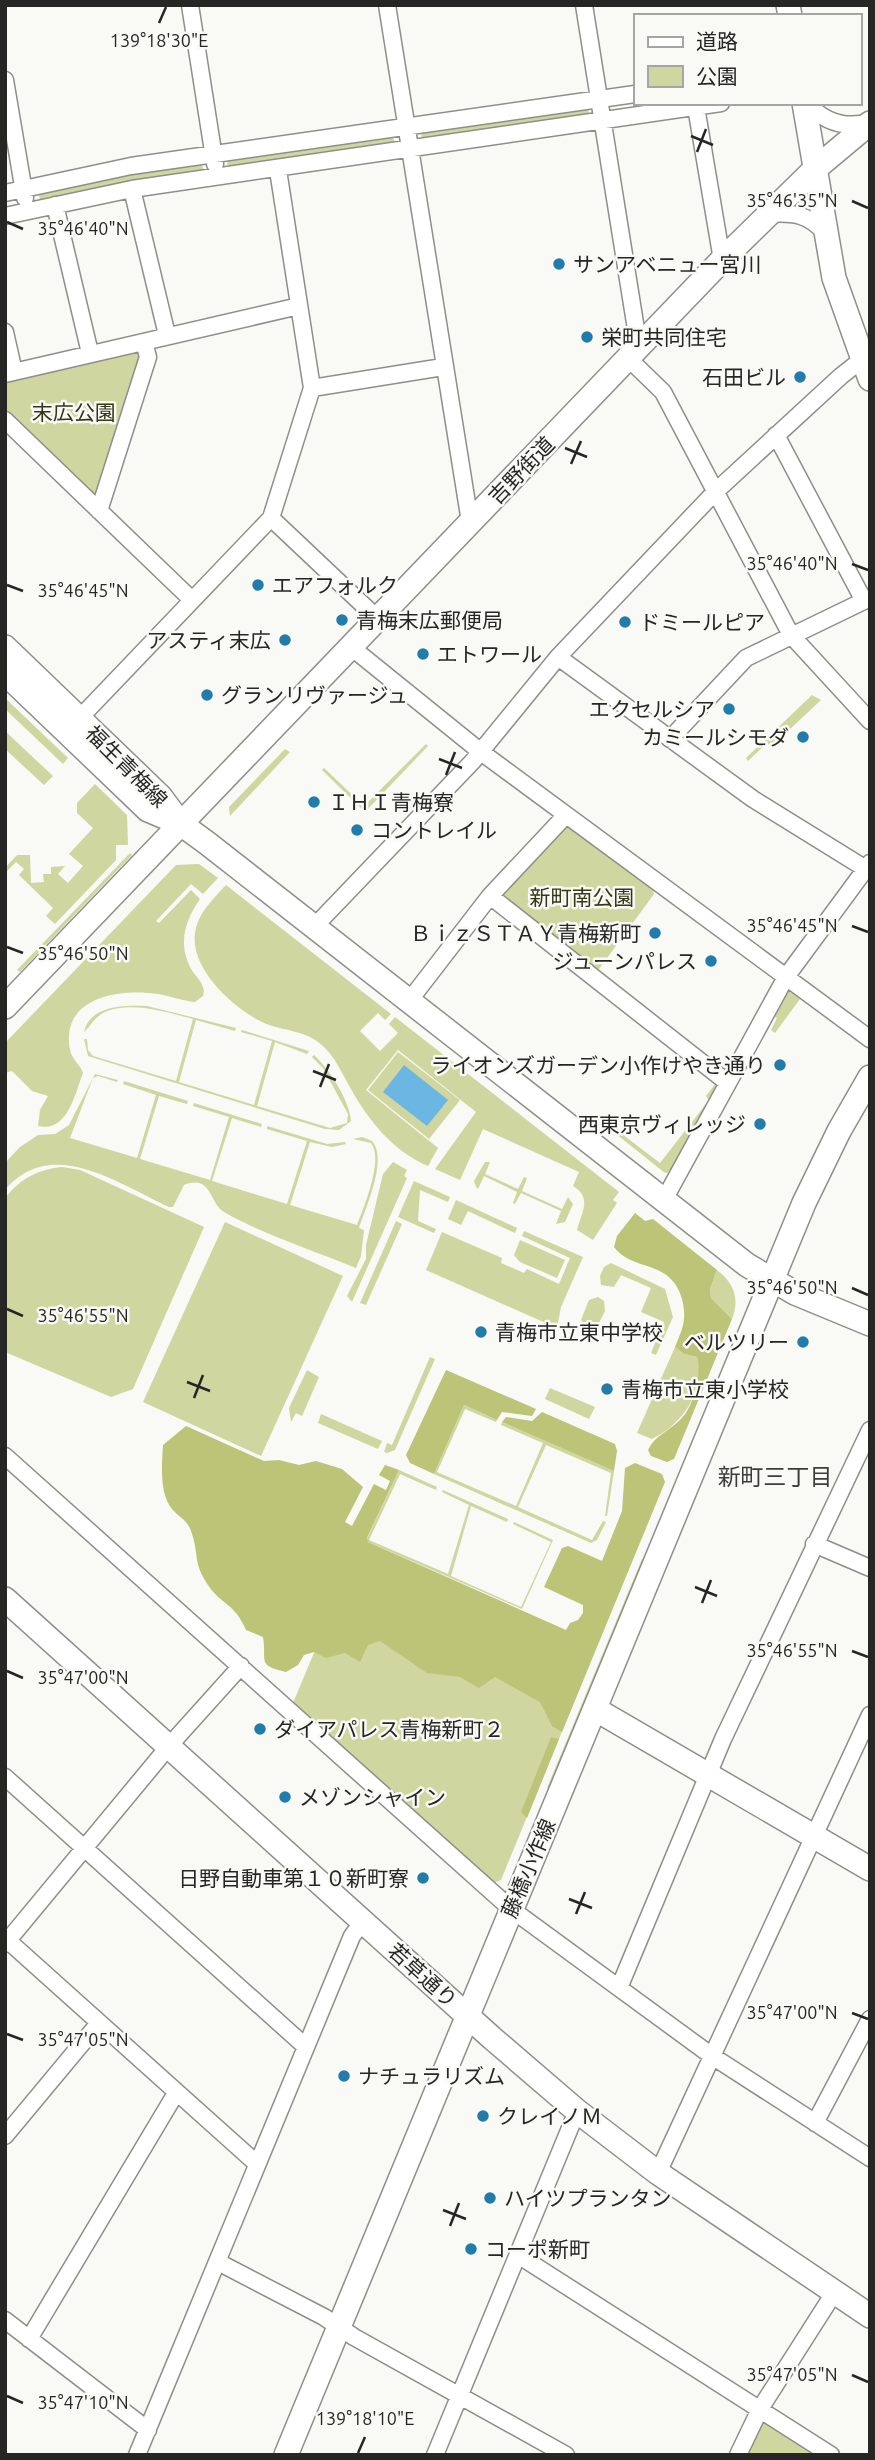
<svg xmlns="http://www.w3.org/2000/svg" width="875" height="2460" font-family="Ubuntu,'Noto Sans JP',sans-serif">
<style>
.green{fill:#cfd69f}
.forest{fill:#bcc478}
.water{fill:#6cb6e4}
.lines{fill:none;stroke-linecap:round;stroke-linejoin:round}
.street-casing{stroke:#8e8e8b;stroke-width:19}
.secondary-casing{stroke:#8e8e8b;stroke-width:26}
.street{stroke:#fff;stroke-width:16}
.secondary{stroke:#fff;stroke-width:23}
.ticks{fill:none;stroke:#262625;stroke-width:2.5}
.poi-dot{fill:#227caa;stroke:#f9f9f5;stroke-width:2.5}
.labels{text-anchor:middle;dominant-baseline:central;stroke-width:5;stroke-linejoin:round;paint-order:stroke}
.poi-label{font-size:21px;fill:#262625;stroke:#f9f9f5;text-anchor:start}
.park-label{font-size:21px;fill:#353716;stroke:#f9f9f5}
.street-label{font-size:21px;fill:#262625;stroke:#f9f9f5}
.neighbourhood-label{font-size:23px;fill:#3c3d3a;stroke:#f9f9f5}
.ticks-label{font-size:18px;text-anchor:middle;fill:#262625;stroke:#f9f9f5;stroke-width:5;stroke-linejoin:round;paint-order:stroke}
</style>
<rect width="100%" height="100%" fill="#f9f9f5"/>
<!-- green -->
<path class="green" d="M588,109l1,6 -168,24 1,-8z
M392,135l3,8 -165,26 -3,-5 2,-5z
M201,163l3,8 -162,31 -3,-5 1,-5 56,-15z
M137,350l4,7 -43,135 -6,2 -87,-84v-30z
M812,695l9,5 -50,47 -4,-4 -19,18 -2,-3z
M5,698l63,60 -5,6 -58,-55z
M5,731l48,45 -9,9 -39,-36z
M426,744l2,2 -63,66 -43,-42 2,-2 40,38z
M285,749l5,3 -60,64 -1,-9z
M95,784l32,31 1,30h-12v15l-61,64 -9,-8 7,-8 -34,-33 5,-6 -8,-7 -11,11v-5l12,-13h13l1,28 13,-1 -1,-8h8v-7l14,-1 -7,8 10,9 15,-17 -14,-12 24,-26 -16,-15v-10z
M571,826l81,60 2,8 -55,75h-7l-89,-70 -1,-7 62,-65z
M130,853l2,2 -112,117 -3,-2z
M199,864l19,14 -15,16 -12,-10 -35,37 3,2 32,-33 9,9c-16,23 -23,47 -7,73 6,8 13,14 10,24l-8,6c-12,-1 -24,-6 -37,-8 -39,-6 -98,3 -88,56 2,10 10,14 13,23 -8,20 -15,60 -45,53l2,-16 8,-14 -16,-5 -20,-20 -7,2v-30l171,-178z
M226,885l165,129 -6,6 -7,-7 -18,18 20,20 18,-18 -9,-9 6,-7 224,175 -6,8 4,3 -24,37 -16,-10c4,-17 16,-32 -4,-44l6,-14 -96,-43 -23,51 -25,-11 41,-57 -78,-62 -32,40 72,58 -10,18c-35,-15 -59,-45 -77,-77 -8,-14 -15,-30 -26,-41 -18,-19 -42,-16 -63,-26 -31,-15 -76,-57 -66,-94 4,-17 19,-31 30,-43z
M792,989l57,42 -2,2 -47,-34 -25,34 -4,-3 6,-12 -5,-3 13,-24z
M147,1006l89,22 -1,3 -39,-11 -17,62 75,23 18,-64 -31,-9 1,-2 67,21 -2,3 -32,-12 -18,64 73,22 17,-5 1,-9 -25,-46 -11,-11 2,-2c15,14 36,46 37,66l-12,9 -14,-1 -237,-73 -4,-17h3l1,11 5,6 83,25 17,-62c-26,-7 -64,-19 -90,-6 -9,5 -14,15 -19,19 6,-27 40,-27 63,-26z
M398,1052l62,48 -31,39 -61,-49z
M95,1074l23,6 -1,2 -19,-6 -5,2 -23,60 67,20 19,-63 -33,-11 1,-3 64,20 -1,3 -28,-8 -19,63 70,21 19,-63 -36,-11 1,-3 68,21 -1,3 -29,-9 -20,63 75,23 20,-63 -40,-12v-3l60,18 18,-2 1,2 -14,3 -22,-5 -20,63 67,20c7,-18 27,-66 14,-82l-18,-4 9,-2 10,4c16,18 -6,66 -13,87l5,2 -3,26 -5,12c-41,-17 -94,-34 -132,-56 -15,-9 -12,-38 -40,-27l-11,22h-4c-51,-23 -117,-72 -164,-17v-27l15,-16 18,-12 17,-1 14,-9z
M716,1083v6l-44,83 -7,1 -49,-39 2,-3 42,32 49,-63 -3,-4z
M393,1162l14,8 -3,6 3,2 -55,124 -5,-6 19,-37v-14l17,-71z
M485,1162h5l-5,12 33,15 6,-12 3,1 -5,13 40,18 6,-12 5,7 -8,18 -9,2 5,-13 -40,-18 -6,11 -2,-1 4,-11 -33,-16 -6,13 -2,-2 -2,-6z
M62,1167l18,3 124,57 -71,162 -22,8 -106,-45v-154c16,-20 32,-28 57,-31z
M414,1181l36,16 -2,5 -28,-12 -2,31 18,8 -2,4 -36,-16z
M456,1200l61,28 -2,5 -47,-22 -7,14 -13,-6z
M396,1221l6,3 -36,81 -6,-2z
M225,1222l118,54 -82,180 -118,-54z
M524,1231l59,26 -22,50 -4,21 -131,-58 16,-38 60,26 -1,5 23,10 3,-4 32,15 11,-26 -48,-22z
M520,1240l45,20 -8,18 -37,-16 -6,-7z
M611,1263l54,26 8,28 -17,38 -5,-2 13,-31 -23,-10 10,-24 -30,-13 -7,12 -13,-2 -1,-9 4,-9z
M717,1270c17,13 23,29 15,49l-21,-21 -1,-9z
M598,1297l6,4 1,10 -7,14 -11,2 -6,-7 8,-20z
M675,1347l9,7 13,3c10,33 -16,69 -45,82l-15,-6z
M430,1357l5,2 -40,91 -8,3 -3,-1 3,-9 5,2z
M307,1370l12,7 -17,39 -6,-3 -5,9 -2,-14z
M550,1388l45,19 -6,12 -44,-20z
M464,1405l33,15 -1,2 -31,-13 -28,63 79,34 27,-63 -42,-18 1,-3 112,49 -7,45h-2l6,-43 -65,-28 -28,62 74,33 11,-19 3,1 -9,18 -6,3 -157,-69z
M321,1414l61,27 -4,8 -60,-26z
M399,1470l38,17 -1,3 -36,-16 -31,66 79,34 21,-69 -27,-13 1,-2 65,29 -1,3 -36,-16 -20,70 70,31 30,-65 -38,-18 1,-2 39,18 -31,69 -156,-68z
M642,1559l3,1 -95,229 -3,-1z
M346,1576l238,102 -83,202 -8,3 -200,-180z
M767,2420l53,35h-75l15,-32z"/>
<!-- forest -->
<path class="forest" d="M635,1213l10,8 8,-2 64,51 -7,19 1,9 21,21 -58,140 -7,3 -16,-6 -3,-6c6,-14 21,-19 32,-30 14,-13 22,-46 17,-63l-13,-3 -9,-7c8,-19 12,-28 7,-48 -12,-41 -48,-26 -68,-52l3,-11z
M446,1370l90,39 -4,7 -30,-4 -5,8 -33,-15 -30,69 -24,-11 -4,-8z
M542,1412l73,32 2,7 -3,20 -112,-49 4,-5 26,4z
M186,1426l78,35 15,-1 20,5 17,-4 26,8 21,18 -18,35 7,4 22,-42 12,6 4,-9 -11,-6 6,-10 14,5 -32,68 1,4 198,88 4,-7 8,-3 5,-7v-8l-39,-18 18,-39 6,-2 34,15 20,-50 3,-43 10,-5 27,11 3,8 -103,250 -10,-6 -12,-24 -45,-25 -16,11 -19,-11 -33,-4 -47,-32 -12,4 -8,17 -15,-9 -19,5 -12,-6 -10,3 -6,10 -12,7c-30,-7 -19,-11 -23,-35l-17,-7c-12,-28 -24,-24 -38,-45 -15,-22 -9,-30 -16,-51 -4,-14 -11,-15 -20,-25 -13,-16 -10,-45 -9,-64z
M551,1737l8,2 -32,79 -6,-6z"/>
<!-- water -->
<path class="water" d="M404,1065l44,35 -21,26 -44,-34z"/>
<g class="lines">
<defs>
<path id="street" d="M190,5l25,159
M387,5l83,517
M584,5l55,343
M5,80l20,118
M807,103c17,19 38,26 63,19
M696,107l26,153
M132,189l35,146
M5,193l126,-27 504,-72
M55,205l35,148
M768,214c25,-2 41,0 58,20
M5,216l127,-27 589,-86
M5,332l9,40
M629,359l34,33 128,243 79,86
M5,374l294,-68
M312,388l131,-21
M5,420l187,180
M776,435l88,166
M99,511l49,-154 -4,-15
M271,518l107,101
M351,647l130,105 389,287
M558,657l195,142 113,70
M74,724l197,-206 41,-130 -34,-218
M670,739l76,-81 124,-60
M490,896l238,187
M314,927l159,-166 85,-104 157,-165 126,-116 28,-22
M409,1001l81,-105 76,-81
M664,1200l122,-223 84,-114
M5,1456l506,453 201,147 158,102
M814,1544l56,24
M5,1777l301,270
M5,1938l252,226
M5,1944l164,-198 72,-80
M619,1988l104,-249 147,-309
M815,2123l55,-104
M5,2136l94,-113
M658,2173l212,-458
M518,2255l313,200
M218,2262l106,55 30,20 212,118
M5,2320l143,110
M29,2339l147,-246
M137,2455l215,-519 12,-16
M435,2455l142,-344
M738,2455l22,-46 74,-116"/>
<path id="secondary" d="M788,5l2,11
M804,103l30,175 36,101
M5,647l155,149 21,28
M5,673l143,137 33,14 26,19 540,422 48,28 75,31
M5,1007l717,-747 93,-91 55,-46
M5,1599l487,439 85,73 81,62 212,143
M595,1709l275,160
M286,2455l518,-1252 35,-72 31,-54"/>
</defs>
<!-- street casing -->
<use href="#street" class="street-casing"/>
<!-- secondary casing -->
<use href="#secondary" class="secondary-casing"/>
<!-- street -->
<use href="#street" class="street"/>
<!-- secondary -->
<use href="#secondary" class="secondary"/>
</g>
<!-- ticks -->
<path class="ticks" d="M159,23l7,-16M691,136l22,9M697,152l9,-23M852,201l16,7M7,222l16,7M565,448l22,9M571,464l10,-23M852,564l16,6M7,585l16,6M439,759l23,9M446,775l9,-23M852,926l16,6M7,947l16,6M313,1071l23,9M320,1087l9,-23M852,1288l16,7M7,1309l16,7M187,1382l23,9M194,1398l9,-23M695,1587l22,9M702,1603l9,-23M852,1651l16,6M7,1671l16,7M569,1899l23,9M576,1914l9,-22M852,2013l16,6M7,2034l16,6M443,2210l23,9M450,2226l9,-23M852,2375l16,7M7,2396l16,7M358,2453l7,-16"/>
<!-- markers -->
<g class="poi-dot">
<circle cx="559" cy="264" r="7"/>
<circle cx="587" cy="337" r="7"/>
<circle cx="800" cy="377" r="7"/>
<circle cx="258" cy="585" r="7"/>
<circle cx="342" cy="620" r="7"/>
<circle cx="625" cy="622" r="7"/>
<circle cx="285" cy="640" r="7"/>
<circle cx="423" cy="654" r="7"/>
<circle cx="207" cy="695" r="7"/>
<circle cx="729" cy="709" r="7"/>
<circle cx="803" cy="737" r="7"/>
<circle cx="314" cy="802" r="7"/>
<circle cx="357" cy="830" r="7"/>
<circle cx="655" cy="933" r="7"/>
<circle cx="711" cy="961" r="7"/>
<circle cx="780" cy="1065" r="7"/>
<circle cx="760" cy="1124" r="7"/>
<circle cx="481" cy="1332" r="7"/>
<circle cx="803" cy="1342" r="7"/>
<circle cx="607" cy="1389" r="7"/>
<circle cx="260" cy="1729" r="7"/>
<circle cx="285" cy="1797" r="7"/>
<circle cx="423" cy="1878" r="7"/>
<circle cx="344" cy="2076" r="7"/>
<circle cx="483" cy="2116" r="7"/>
<circle cx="490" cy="2198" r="7"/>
<circle cx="471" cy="2249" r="7"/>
</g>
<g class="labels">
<!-- poi labels -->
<g class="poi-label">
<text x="573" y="264">サンアベニュー宮川</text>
<text x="601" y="337">栄町共同住宅</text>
<text x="786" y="377" text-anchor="end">石田ビル</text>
<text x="272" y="585">エアフォルク</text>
<text x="356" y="620">青梅末広郵便局</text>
<text x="639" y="622">ドミールピア</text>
<text x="271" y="640" text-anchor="end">アスティ末広</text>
<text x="437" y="654">エトワール</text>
<text x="221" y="695">グランリヴァージュ</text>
<text x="715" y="709" text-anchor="end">エクセルシア</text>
<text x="789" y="737" text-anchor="end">カミールシモダ</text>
<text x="328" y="802">ＩＨＩ青梅寮</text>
<text x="371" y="830">コントレイル</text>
<text x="641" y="933" text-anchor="end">ＢｉｚＳＴＡＹ青梅新町</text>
<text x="697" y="961" text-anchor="end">ジューンパレス</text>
<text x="766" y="1065" text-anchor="end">ライオンズガーデン小作けやき通り</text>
<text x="746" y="1124" text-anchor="end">西東京ヴィレッジ</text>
<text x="495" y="1332">青梅市立東中学校</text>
<text x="789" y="1342" text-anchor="end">ベルツリー</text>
<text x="621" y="1389">青梅市立東小学校</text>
<text x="274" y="1729">ダイアパレス青梅新町２</text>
<text x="299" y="1797">メゾンシャイン</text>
<text x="409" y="1878" text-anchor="end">日野自動車第１０新町寮</text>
<text x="358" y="2076">ナチュラリズム</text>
<text x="497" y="2116">クレイノＭ</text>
<text x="504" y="2198">ハイツプランタン</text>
<text x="485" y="2249">コーポ新町</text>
</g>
<!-- park labels -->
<g class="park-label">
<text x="74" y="412">末広公園</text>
<text x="582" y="897">新町南公園</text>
</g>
<!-- street labels -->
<g class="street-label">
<text transform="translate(521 470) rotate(-46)">吉野街道</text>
<text transform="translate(127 766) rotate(45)">福生青梅線</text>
<text transform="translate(528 1868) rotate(-67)">藤橋小作線</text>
<text transform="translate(423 1975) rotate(42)">若草通り</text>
</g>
<!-- neighbourhood labels -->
<g class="neighbourhood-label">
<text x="775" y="1476">新町三丁目</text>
</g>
</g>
<g class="ticks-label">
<text x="159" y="47">139°18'30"E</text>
<text x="792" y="207">35°46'35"N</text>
<text x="83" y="235">35°46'40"N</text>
<text x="792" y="570">35°46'40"N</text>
<text x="83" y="597">35°46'45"N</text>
<text x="792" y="932">35°46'45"N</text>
<text x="83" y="960">35°46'50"N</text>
<text x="792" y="1294">35°46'50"N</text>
<text x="83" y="1322">35°46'55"N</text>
<text x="792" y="1657">35°46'55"N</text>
<text x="83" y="1684">35°47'00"N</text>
<text x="792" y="2019">35°47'00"N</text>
<text x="83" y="2046">35°47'05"N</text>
<text x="792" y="2381">35°47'05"N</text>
<text x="83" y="2409">35°47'10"N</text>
<text x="365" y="2425">139°18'10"E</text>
</g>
<!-- border -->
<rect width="875" height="2460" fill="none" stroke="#262625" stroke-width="14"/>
<!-- legend -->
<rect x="634" y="14" width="228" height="91" fill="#f9f9f5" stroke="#a5a5a2" stroke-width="2"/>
<rect x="648" y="37" width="35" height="10" fill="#ffffff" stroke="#a5a5a2" stroke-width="2"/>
<text x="696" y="49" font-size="21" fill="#262625">道路</text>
<rect x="648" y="66" width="35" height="21" fill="#cfd69f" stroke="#a5a5a2" stroke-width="2"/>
<text x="696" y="84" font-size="21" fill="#262625">公園</text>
</svg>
